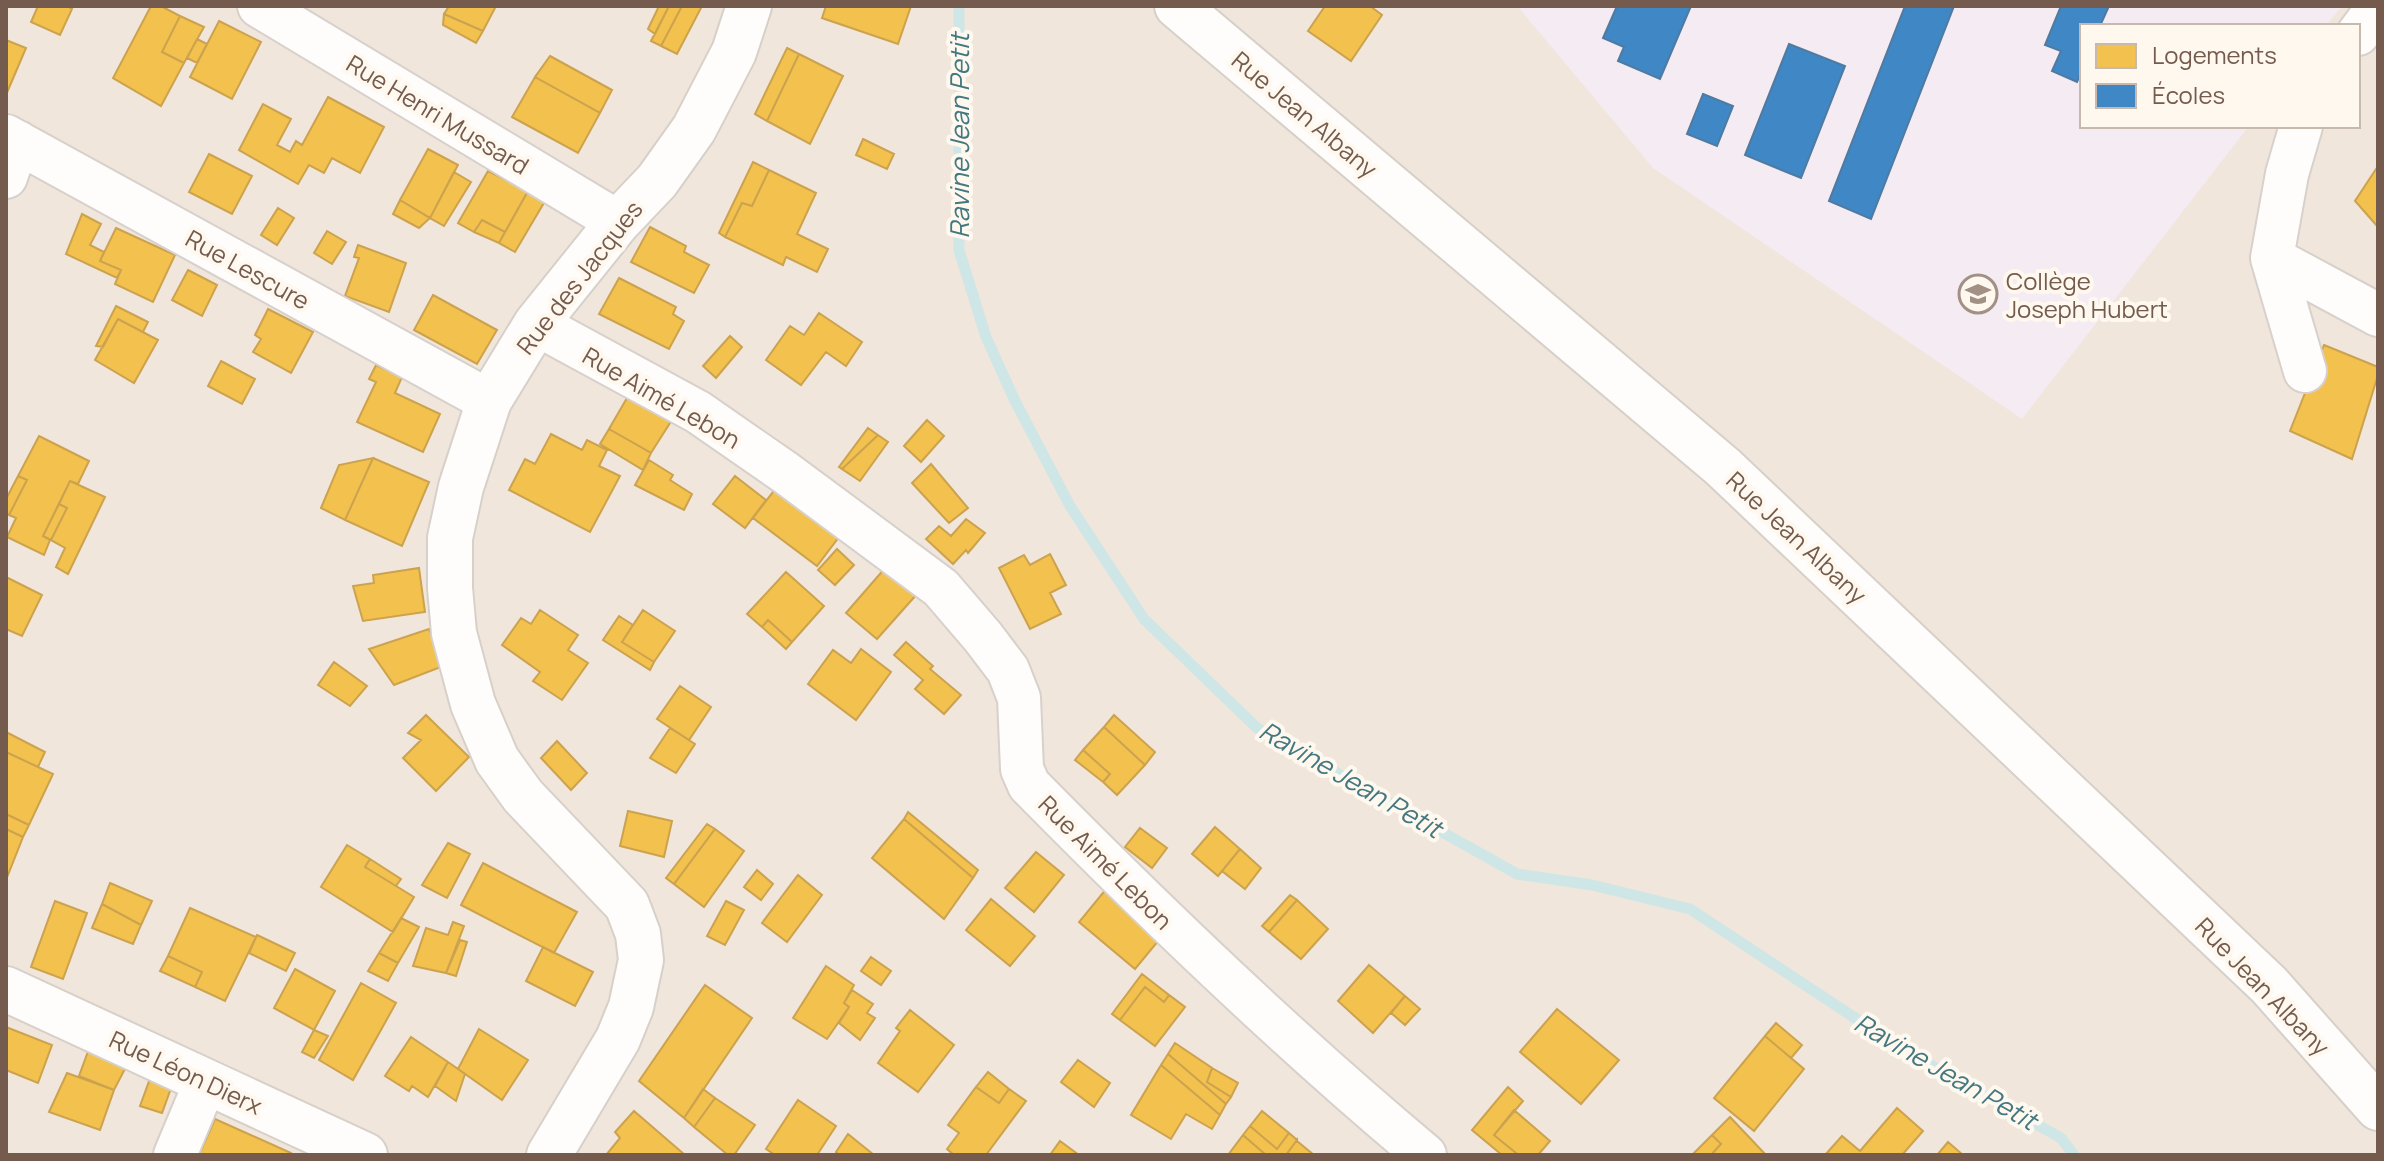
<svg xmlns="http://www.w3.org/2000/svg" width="2384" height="1161" font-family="Manrope,sans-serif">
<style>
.residential{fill:#f0e6db;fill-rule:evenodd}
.education{fill:#f4ebf3}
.homes{fill:#f2c14e;stroke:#cca24e;stroke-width:2}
.schools{fill:#3f88c5;stroke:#4f7aa1;stroke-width:2}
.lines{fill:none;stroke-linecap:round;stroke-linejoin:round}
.stream{stroke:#cfe6e7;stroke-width:11}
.street-casing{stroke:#d7d0cb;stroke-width:46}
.secondary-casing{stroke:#d7d0c9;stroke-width:48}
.street{stroke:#fefdfc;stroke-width:42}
.secondary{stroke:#fefdfc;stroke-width:44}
.labels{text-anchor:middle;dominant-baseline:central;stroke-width:8;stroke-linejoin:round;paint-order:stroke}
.street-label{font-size:24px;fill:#755b4d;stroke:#fef8ef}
.poi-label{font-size:24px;fill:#755b4d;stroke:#fef8ef;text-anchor:start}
.water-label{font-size:26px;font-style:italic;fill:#447880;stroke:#fef8ef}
</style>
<rect width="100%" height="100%" fill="#f8f3ed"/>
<!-- residential -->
<path class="residential" d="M6,6h2372v1149h-2372zM2082,26h276v100h-276z"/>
<!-- education -->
<path class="education" d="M1517,6h825l-16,20h-244v100h167l-227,293 -369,-251z"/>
<!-- homes -->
<path class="homes" d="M38,6h29l5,3 -12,26 -29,-13z
M151,6h10l19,10 -18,36 22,11 -23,43 -48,-28z
M449,6h47l-13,25 -39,-17z
M659,6h10l-14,28 -7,-5z
M669,6h13l-21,40 -10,-5z
M682,6h20l-25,48 -16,-8z
M826,6h85l-13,38 -76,-26z
M1325,6h45l12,9 -31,46 -43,-30z
M444,14l39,17 -7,12 -33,-18z
M180,16l24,11 -20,36 -22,-11z
M219,21l42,21 -29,57 -42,-22z
M197,39l10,5 -10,19 -10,-5z
M6,40l20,8 -20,47z
M787,48l12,6 -32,67 -12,-7z
M799,54l44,22 -33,68 -43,-23z
M550,56l62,34 -12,23 -65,-36z
M535,77l65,36 -22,40 -66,-36z
M328,97l56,30 -24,46 -28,-15 -8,15 -15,-8 -11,19 -59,-34 24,-46 28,15 -14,26 13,7 6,-11 6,4z
M863,139l31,15 -7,15 -31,-14z
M428,149l30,16 -28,53 -30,-18z
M209,154l43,22 -20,38 -43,-22z
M753,162l16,8 -17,36 -10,-3 -17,34 -6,-4z
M2378,166v61l-23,-26z
M769,170l47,23 -19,41 31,15 -11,23 -31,-15 -3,8 -58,-28 17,-34 10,3z
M488,171l40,20 -23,41 -23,-12 -8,12 -16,-9z
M454,172l17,10 -27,44 -14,-8z
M528,191l17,10 -30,51 -16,-9z
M400,200l30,18 -11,10 -26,-14z
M278,208l16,10 -17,27 -16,-10z
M82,214l19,10 -11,21 14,7 -4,9 21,9 -4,8 -51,-24z
M482,220l23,12 -6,11 -25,-11z
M650,227l36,19 -2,6 25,13 -15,28 -63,-31z
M116,228l59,27 -22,47 -38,-18 6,-14 -21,-9z
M327,231l19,11 -14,22 -18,-11z
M358,245l48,18 -17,49 -44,-16 14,-38 -5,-1z
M188,270l29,15 -15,31 -30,-16z
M619,278l57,29 -3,7 11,7 -15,28 -70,-35z
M433,295l64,35 -20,34 -63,-34z
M116,306l32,16 -5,10 -25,-13 -15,28 -7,-1z
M268,309l45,23 -22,41 -38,-21 8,-13 -6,-4z
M819,313l43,29 -16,24 -20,-14 -25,33 -35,-25 24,-34 14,9z
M118,319l40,21 -24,43 -39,-23z
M730,336l12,11 -26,31 -13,-12z
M2324,345l54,22v8l-26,84 -62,-28z
M221,361l34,18 -13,25 -34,-18z
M376,365l26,12 -7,16 45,21 -17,38 -66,-30 19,-40 -7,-3z
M631,391l44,24 -24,38 -42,-24z
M927,420l17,16 -23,26 -17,-16z
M868,428l10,7 -36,34 -3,-2z
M609,429l42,24 -8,17 -43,-26z
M551,434l31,16 5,-10 20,10 -8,16 21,10 -30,56 -81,-42 16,-31 10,5z
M878,435l10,7 -28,39 -18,-12z
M39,436l50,25 -11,23 -8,-3 -27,55 7,4 -6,15 -37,-18 9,-19 -7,-3 18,-35 -9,-4z
M373,458l-28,62 -24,-12 18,-43z
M373,458l56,24 -27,64 -57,-26z
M649,460l24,15 -3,5 22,14 -8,16 -49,-25z
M931,464l37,44 -19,15 -37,-40z
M18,476l9,4 -18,35 -3,-2v-14z
M735,476l31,24 -21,28 -32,-24z
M70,481l35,16 -37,77 -12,-7 9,-19 -14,-8 16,-32 -8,-4z
M776,488l69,41 -28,37 -64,-48z
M59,504l8,4 -16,32 -8,-4z
M966,519l19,14 -17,20 -2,-3 -13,14 -27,-25 13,-13 12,10z
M837,549l17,16 -19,20 -17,-15z
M1050,554l16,31 -16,8 11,21 -31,15 -31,-61 25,-13 6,10z
M886,567l31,27 -40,45 -31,-26z
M419,568l6,44 -62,9 -10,-35 21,-3 -1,-8z
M786,572l38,34 -32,36 -24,-22 -6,7 -15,-13z
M6,577l36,18 -20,41 -16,-7z
M540,610l38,25 -10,15 20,13 -26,37 -29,-19 7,-9 -38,-27 19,-27 10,6z
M643,610l32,21 -21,31 -32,-20z
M619,616l14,9 -11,17 32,20 -4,8 -47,-30z
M768,620l24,22 -6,7 -24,-22z
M429,629l17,36 -52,20 -25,-36z
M906,642l27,24 -3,3 31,26 -17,19 -29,-25 8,-9 -29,-25z
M861,649l30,23 -35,48 -48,-36 25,-34 18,13z
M334,662l33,24 -17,20 -32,-21z
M680,686l31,21 -22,33 -32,-21z
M426,715l43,42 -33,34 -33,-33 18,-18 -13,-7z
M1114,715l41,37 -10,13 -41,-38z
M1104,727l41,38 -28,30 -14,-13 7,-8 -27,-24z
M670,728l25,16 -19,29 -26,-15z
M6,732l39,20 -7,15 -32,-15z
M557,741l30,32 -16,17 -30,-32z
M1083,750l27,24 -7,8 -28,-22z
M6,752l47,22 -24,51 -23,-11z
M628,811l44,10 -8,36 -44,-11z
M908,812l70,58 -5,8 -69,-59z
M6,814l23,11 -6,12 -17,-8z
M904,819l69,59 -29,41 -72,-61z
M707,824l8,5 -41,55 -8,-6z
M1215,827l25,22 -22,27 -26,-22z
M1140,828l27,20 -15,20 -27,-21z
M6,829l17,8 -17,43z
M715,829l29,22 -40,56 -30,-23z
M448,843l22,11 -23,44 -25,-13z
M347,845l23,14 -5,8 49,30 -21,35 -72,-45z
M1240,849l21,19 -16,21 -23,-18z
M1036,852l28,23 -30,37 -29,-24z
M370,859l31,20 -5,7 -31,-19z
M483,863l94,49 -23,41 -93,-48z
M757,870l16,14 -12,16 -17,-13z
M798,875l24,20 -35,47 -25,-19z
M110,883l42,18 -11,24 -39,-21z
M1107,888l57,46 -29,35 -56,-47z
M1290,895l7,5 -28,32 -7,-6z
M991,899l44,37 -25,30 -44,-36z
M1297,900l31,29 -27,30 -32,-27z
M55,901l32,12 -24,66 -32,-12z
M726,901l18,9 -19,35 -18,-9z
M102,904l39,21 -8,19 -41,-16z
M190,908l66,29 -31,64 -30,-14 7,-15 -34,-16z
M401,918l18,9 -21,36 -19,-10z
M453,922l11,4 -18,47 -33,-7 13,-38 22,7z
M257,935l38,18 -9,18 -37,-18z
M460,940l7,2 -11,34 -10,-3z
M543,947l50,25 -18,34 -49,-25z
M379,953l19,10 -10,18 -20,-10z
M168,956l34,16 -7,15 -35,-16z
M871,957l20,14 -10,14 -20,-14z
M1369,965l36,31 -32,37 -35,-32z
M826,966l28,19 -10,18 5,4 -22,32 -34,-21z
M295,969l40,22 -21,39 -40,-22z
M1142,974l27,21 -5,7 -19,-15 -25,33 -8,-6z
M361,983l35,20 -43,77 -34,-20z
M705,985l47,33 -68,100 -45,-37z
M1145,987l19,15 5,-7 16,12 -30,39 -35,-26z
M852,990l21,14 -6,9 8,5 -15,22 -21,-17 10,-16 -5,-4z
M1405,996l15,13 -15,16 -14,-12z
M1557,1009l62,51 -38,44 -61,-52z
M910,1010l44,35 -36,47 -40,-29 22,-32 -4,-3z
M1776,1023l26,22 -11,13 -26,-22z
M6,1027l46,18 -14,38 -32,-13z
M479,1029l49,31 -26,40 -44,-31z
M314,1030l14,6 -14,22 -12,-6z
M1765,1036l39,33 -50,62 -40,-33z
M411,1037l37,25 -20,35 -16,-11 -3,5 -24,-15z
M1175,1043l37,25 -5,14 24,15 -5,7 -58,-50z
M90,1046l39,15 -15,29 -35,-14z
M1168,1054l58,50 -6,11 -59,-50z
M1078,1060l32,23 -16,24 -33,-25z
M156,1062l22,7 -16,44 -22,-7z
M448,1062l17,12 -9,27 -21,-15z
M1161,1065l59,50 -8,14 -26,-15 -15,25 -40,-24z
M1212,1068l26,15 -7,14 -24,-15z
M988,1072l21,17 -10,14 -23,-16z
M67,1073l47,17 -14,40 -51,-18z
M976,1087l23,16 10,-14 17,12 -40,54h-32l-7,-6 12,-16 -11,-8z
M1508,1087l15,14 -29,34 22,18 -1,2h-13l-30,-25z
M703,1089l12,9 -21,29 -10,-9z
M715,1098l40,27 -21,30h-6l-34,-28z
M798,1100l38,26 -19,29h-42l-9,-6z
M1897,1108l26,23 -21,24h-77l17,-19 18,15z
M1514,1110l36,31 -12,14h-23l1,-2 -22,-18z
M634,1111l51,44h-79l14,-17 -5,-6z
M1262,1111l27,22 -12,16 -27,-23z
M1730,1117l36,38h-55l10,-11 -9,-9z
M215,1119l76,34 -1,2h-91z
M1250,1126l27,23 12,-16 8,7 -11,15h-20l-23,-20z
M848,1134l26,21h-35l-3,-3z
M1243,1135l23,20h-38z
M1712,1135l9,9 -10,11h-19z
M1297,1140v1l17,14h-28z
M1060,1141l19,14h-29z
M1948,1142l15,13h-26z"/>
<!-- schools -->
<path class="schools" d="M1617,6h74l-31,73 -42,-18 6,-14 -21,-9z
M1905,6h49l-83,213 -42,-18z
M2061,6h48l-9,20h-18v45l-5,11 -25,-11 9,-20 -16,-6z
M1789,44l56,22 -44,112 -56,-23z
M1703,94l30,12 -16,40 -30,-12z"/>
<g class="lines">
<!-- stream -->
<path class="stream" d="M959,6v244l27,87 29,64 55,105 74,113 113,109 260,146 75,11 98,24 212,140 159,89 13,17"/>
<defs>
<path id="street" d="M259,6l359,216
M2358,34l20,-27
M2301,126l-14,48 -15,84 106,57
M6,136l483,265
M6,177l12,-35
M2272,258l33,113
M536,324l162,88 88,61 155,115 42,49 25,33 11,28 3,71 7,16c127,129 257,254 396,370
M175,1155l31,-74"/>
<path id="secondary" d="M1177,6l546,461 546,518 109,123
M6,989l359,166
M549,1155l69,-116 13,-32 10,-47 -3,-26 -11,-29 -104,-109 -26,-36 -24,-56 -19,-71 -4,-45v-50l11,-51 28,-86 47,-77 82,-102 39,-41 37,-52 40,-77 15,-46"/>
</defs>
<!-- street casing -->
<use href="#street" class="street-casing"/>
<!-- secondary casing -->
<use href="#secondary" class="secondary-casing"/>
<!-- street -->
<use href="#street" class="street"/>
<!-- secondary -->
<use href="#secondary" class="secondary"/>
</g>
<!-- icons -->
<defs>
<symbol id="school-ring" viewBox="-11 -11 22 22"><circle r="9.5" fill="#fef8ef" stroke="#a39085" stroke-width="1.5"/><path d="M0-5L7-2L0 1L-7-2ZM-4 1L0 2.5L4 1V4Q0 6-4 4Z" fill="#a39085"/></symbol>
</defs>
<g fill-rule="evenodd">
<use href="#school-ring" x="1956" y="272" width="44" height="44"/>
</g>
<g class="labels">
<!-- street labels -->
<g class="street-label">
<text transform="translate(438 114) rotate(31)">Rue Henri Mussard</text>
<text transform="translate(1305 114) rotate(40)">Rue Jean Albany</text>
<text transform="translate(248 269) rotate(29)">Rue Lescure</text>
<text transform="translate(579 277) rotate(-52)">Rue des Jacques</text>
<text transform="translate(662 397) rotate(30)">Rue Aimé Lebon</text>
<text transform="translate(1797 537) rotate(43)">Rue Jean Albany</text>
<text transform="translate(1106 862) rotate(45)">Rue Aimé Lebon</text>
<text transform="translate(2263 986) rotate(46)">Rue Jean Albany</text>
<text transform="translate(186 1072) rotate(25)">Rue Léon Dierx</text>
</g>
<!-- poi labels -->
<g class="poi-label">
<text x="2006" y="280">Collège<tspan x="2006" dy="28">Joseph Hubert</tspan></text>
</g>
<!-- water labels -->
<g class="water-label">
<text transform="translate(959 136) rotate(-90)">Ravine Jean Petit</text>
<text transform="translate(1351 779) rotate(30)">Ravine Jean Petit</text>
<text transform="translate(1946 1071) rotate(30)">Ravine Jean Petit</text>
</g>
</g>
<!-- border -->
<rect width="2384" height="1161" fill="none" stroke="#755b4d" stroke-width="16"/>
<!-- legend -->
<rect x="2080" y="24" width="280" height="104" fill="#fef8ef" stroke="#c7b9ae" stroke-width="2"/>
<rect x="2096" y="44" width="40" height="24" fill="#f2c14e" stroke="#c7b9ae" stroke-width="2"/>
<text x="2152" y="64" font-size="24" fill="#755b4d">Logements</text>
<rect x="2096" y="84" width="40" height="24" fill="#3f88c5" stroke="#c7b9ae" stroke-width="2"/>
<text x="2152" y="104" font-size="24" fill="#755b4d">Écoles</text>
</svg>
